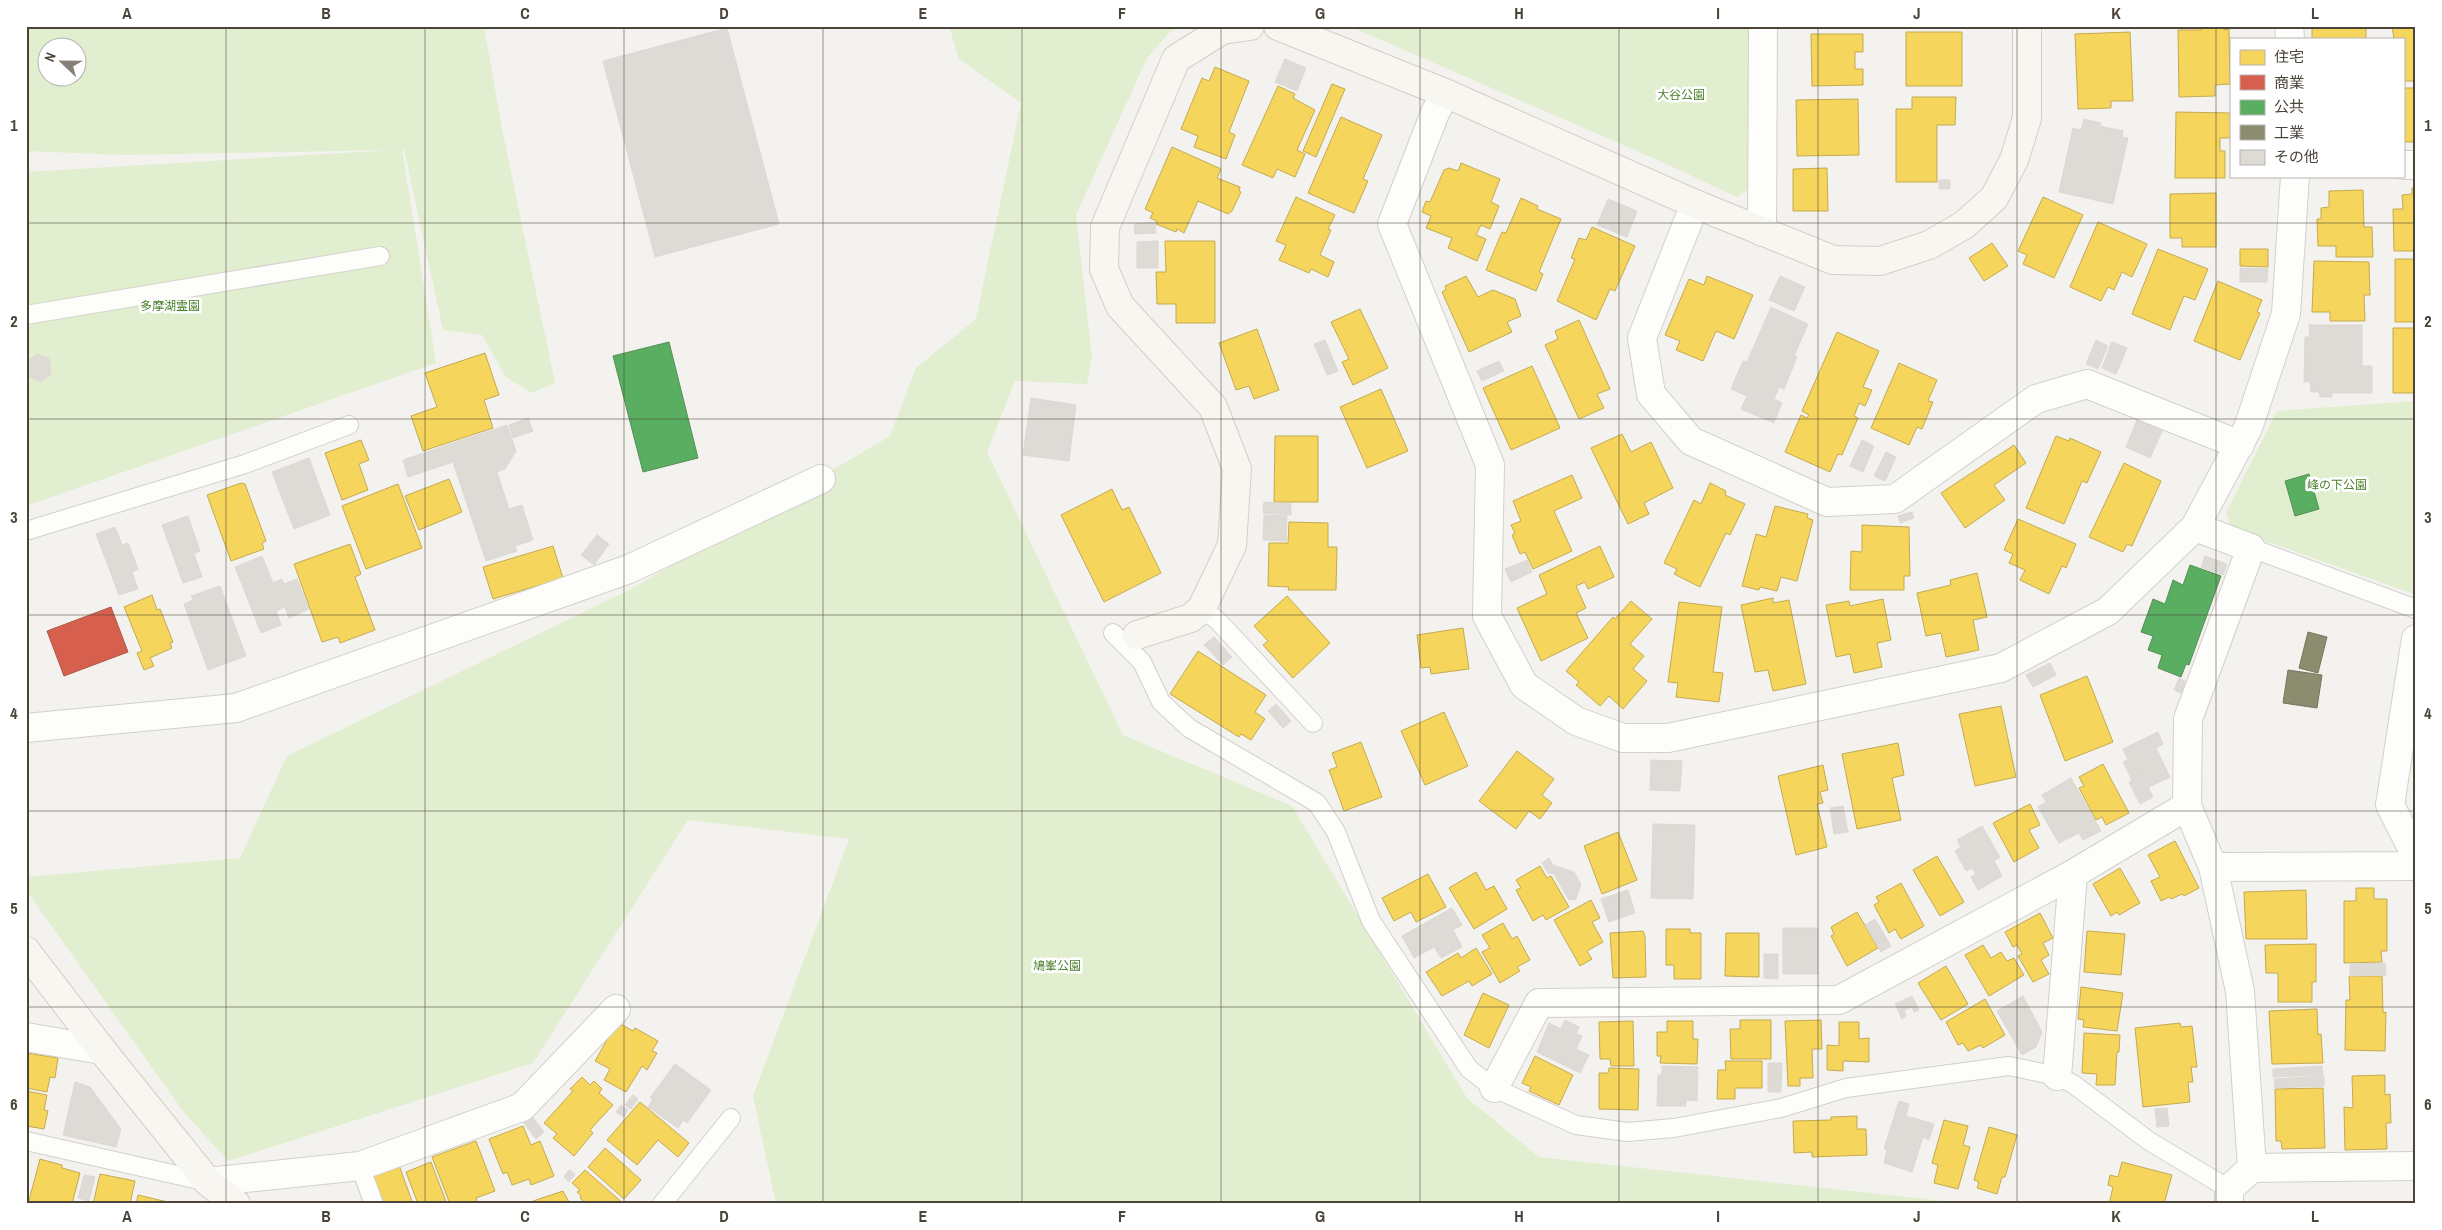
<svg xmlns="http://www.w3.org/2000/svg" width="2442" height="1230" font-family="'Archivo Narrow','Noto Sans JP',sans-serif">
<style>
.green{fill:#e1eecf;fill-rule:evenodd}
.homes{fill:#f6d55c;stroke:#c3aa52}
.shops{fill:#d6604d;stroke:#ac5847}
.public{fill:#5aae61;stroke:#568e55}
.industry{fill:#8c8c6e;stroke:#78765e}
.building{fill:#dedbd6;stroke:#dcd9d4}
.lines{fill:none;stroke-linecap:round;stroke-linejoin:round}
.lane-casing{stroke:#d2d0cb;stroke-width:20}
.street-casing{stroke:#d2d0cb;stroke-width:30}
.secondary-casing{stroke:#d3cfc5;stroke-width:30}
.lane{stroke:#fdfdfc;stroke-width:18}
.street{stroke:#fdfdfc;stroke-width:28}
.secondary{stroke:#f7f6f1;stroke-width:28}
.grid{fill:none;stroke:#4b4439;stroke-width:1;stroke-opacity:0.55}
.labels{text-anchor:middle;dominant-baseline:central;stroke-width:5;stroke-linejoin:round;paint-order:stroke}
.park-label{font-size:12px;fill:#4a7f2a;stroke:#fff}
.neatline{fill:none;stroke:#4b4439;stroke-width:2}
.grid-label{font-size:16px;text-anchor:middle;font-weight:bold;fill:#4b4439}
</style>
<rect width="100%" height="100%" fill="#f4f2ee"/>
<!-- green -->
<path class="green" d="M26,26h458l18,103 53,254 -24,10 -26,-17 -23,-41 -39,-5 -39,-181h-2l34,214 -410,143v-334l368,-22 -272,5 -96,-4zM48,48h30v30h-30z
M949,26h230l-8,5 -24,27 -71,157 16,142 -5,27 -72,-3 -28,71 136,283 169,71 175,292 72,59 433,47h-1196l-23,-108 96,-257 -161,-19 -155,243 -305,98 -45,-50 -157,-221v-13l214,-19 47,-102 346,-168 257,-152 26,-68 60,-49 45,-216 -62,-44z
M1349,26h399l2,162 -13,9 -75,-35z
M2416,401v194l-184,-66 -6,-17 51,-101z"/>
<!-- homes -->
<path class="homes" d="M2224,26v4l5,-1 1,55 -15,1v11l-36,1 -1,-67h23v-3z
M2312,26h54v13h-54z
M2392,26h24v55h-13v-42h-9z
M1906,32h56v54h-56z
M2130,32l3,69h-22v7l-33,1 -3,-75z
M1811,34h52v18h-8v17h8v16l-51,1z
M1215,67l34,14 -20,51 6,3 -9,24 -32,-12 4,-11 -17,-7 21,-51 7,3z
M1332,84l13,5 -29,68 -13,-6z
M1278,86l17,8 -2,4 22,12 -18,40 8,4 -10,23 -18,-8 -4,9 -31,-13z
M2403,88h13v54h-13z
M1912,97h44l-1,28h-18v57h-41v-73h16z
M1858,99l1,56 -62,1 -1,-56z
M2176,112l55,1v25h-11v13h5v27h-50z
M1341,117l41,18 -19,44 5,2 -14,32 -46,-20z
M1172,147l49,22 -4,9 23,9 -1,4 2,1 -9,19 -4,3 -30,-13 -14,32 -7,-4 -1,3 -20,-8 1,-3 -7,-3 3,-5 -8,-4z
M1461,163l39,16 -9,23 8,4 -9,23 -9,-4 -5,10 10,4 -9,22 -29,-13 4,-10 -26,-10 5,-12 -9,-4 4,-11 4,1 14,-32 5,-2 9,3z
M1827,168l1,43h-35v-42z
M2412,188h4v63h-22l-1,-42h10l-1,-14 10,-1z
M2363,190l1,37h8l1,30h-37v-11h-18l-1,-27h4v-11l8,-1v-16z
M2216,193v54h-34v-9h-12v-44z
M1296,197l39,18 -7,14 3,1 -11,25 14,7 -6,15 -17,-8 -2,4 -30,-13 7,-15 -10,-4z
M2043,197l40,18 -29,63 -31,-14 4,-9 -9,-4z
M1521,198l17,8 -1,3 24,10 -22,53 4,2 -7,17 -50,-21 16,-38 4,1z
M2098,222l49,22 -15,33 -10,-5 -8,18 -6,-3 -7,14 -31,-14z
M1592,227l43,19 -20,45 -5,-2 -14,31 -39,-19 18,-42 -4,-1 8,-20 7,2z
M1165,241h50v82h-39v-19h-19l-1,-32h10z
M1992,243l16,23 -24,15 -15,-23z
M2158,249l50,20 -13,31 -11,-4 -14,34 -38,-16z
M2240,249h28v18l-28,-1z
M2395,259h21v63h-21z
M2314,261l55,1 1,33h-6l1,26h-35v-9h-18z
M1466,276l12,21 15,-7 22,9 6,17 -14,6 5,10 -43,20 -27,-60 4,-2 -1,-4z
M1707,276l46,19 -19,44 -18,-8 -13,30 -27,-11 4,-9 -15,-6 24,-56 15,6z
M2218,281l44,19 -5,12 3,1 -20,47 -46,-19z
M1360,309l28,59 -35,17 -11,-23 7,-3 -18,-37z
M1579,320l31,69 -13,5 7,14 -25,11 -34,-74 13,-6 -3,-8z
M2393,328h23v65h-23z
M1257,329l22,61 -25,9 -5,-13 -13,4 -17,-47z
M1837,332l42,19 -16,36 9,3 -7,16 -6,-3 -5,13 4,2 -16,37 -4,-1 -8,18 -45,-20 16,-37 6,3 2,-3 -7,-4z
M485,353l14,42 -15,5 9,28 -70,23 -12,-35 26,-9 -12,-34z
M1899,363l38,17 -9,21 5,1 -11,27 -5,-2 -8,18 -38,-17z
M1532,366l28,62 -49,22 -28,-62z
M1381,389l27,62 -41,17 -27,-61z
M1622,434l9,18 20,-10 22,46 -29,15 5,11 -21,10 -37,-76z
M1275,436h43v66h-44z
M2056,436l13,5 1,-3 31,14 -14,31 -5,-2 -18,43 -38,-16z
M361,440l8,20 -10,4 9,26 -26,10 -17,-47z
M2014,445l12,18 -32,22 11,15 -40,28 -24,-35z
M2124,463l37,18 -29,65 -5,-2 -4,8 -34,-15z
M1572,475l10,23 -28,13 18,40 -39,18 -8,-17 -5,2 -8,-19 3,-2 -4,-8 10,-4 -8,-20z
M449,479l13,33 -43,18 -14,-34z
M241,483l4,1 21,57 -4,2 2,6 -33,12 -24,-66z
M1710,483l16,8 -1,4 20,9 -15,31 -4,-2 -26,54 -26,-13 3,-5 -13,-6 30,-63 7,4z
M398,484l24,64 -56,21 -24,-63z
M1112,489l10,21 7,-3 32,66 -57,29 -43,-87z
M1775,506l33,8 -1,4 6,2 -16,61 -16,-4 -4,14 -17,-4 -1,3 -17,-4 14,-52 10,3z
M2018,519l58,25 -10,24 -4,-2 -13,28 -29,-14 5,-10 -16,-7 4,-9 -9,-4z
M1289,522l39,1v24h9l-1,43h-48l1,-3 -21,-1 1,-43h19z
M1862,525l47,2 1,49h-6v14h-54l1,-39 11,1z
M350,544l11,30 -6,3 20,53 -35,13 -2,-6 -16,5 -28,-78z
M553,546l10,32 -70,21 -10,-32z
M1600,546l14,31 -26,12 -3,-7 -9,4 10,22 -10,5 12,25 -47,23 -24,-53 30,-14 -8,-19z
M1977,573l10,44 -14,3 6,30 -33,7 -5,-24 -15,3 -9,-43 34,-8 -1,-5z
M152,595l5,15 3,-1 13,33 -3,1 2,5 -22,10 4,8 -10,4 -7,-17 5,-2 -18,-44z
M1287,596l43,47 -37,35 -30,-33 5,-4 -14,-15z
M1773,598v5l16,-3 17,84 -33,7 -5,-21 -13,2 -14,-67z
M1883,599l8,41 -14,3 5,24 -28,6 -4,-19 -14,3 -10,-52 23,-4 1,5z
M1631,601l21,18 -22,25 14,12 -11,13 14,12 -24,28 -14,-13 -9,10 -24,-21 3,-3 -13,-11 47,-54 2,2z
M1679,602l43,5 -9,65 10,1 -4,29 -43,-5 2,-14 -10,-1z
M1463,628l6,41 -38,5 -1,-7 -9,1 -4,-33z
M1198,651l68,44 -11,17 10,7 -14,21 -10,-6 -2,3 -69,-43z
M2087,676l26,66 -48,19 -25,-66z
M2001,706l15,71 -41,9 -16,-72z
M1444,712l24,54 -43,19 -24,-54z
M1361,742l21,55 -38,14 -15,-41 8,-3 -5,-14z
M1898,743l6,32 -12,3 9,42 -44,9 -15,-75z
M1517,751l37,28 -12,16 10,8 -12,16 -11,-8 -13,18 -37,-28z
M2103,764l26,49 -23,12 -4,-8 -6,3 -17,-32 5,-2 -5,-9z
M1823,765l5,25 -8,2 3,11 -6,1 10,43 -31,8 -18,-79z
M2030,804l10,21 -11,5 10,18 -25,14 -21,-39z
M1618,832l19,48 -35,14 -18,-48z
M2175,841l24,47 -15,8 -2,-2 -11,5 -2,-2 -8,4 -10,-20 9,-4 -12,-22z
M1937,856l27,46 -24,14 -27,-46z
M1540,866l7,12 4,-2 18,31 -23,13 -3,-5 -10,6 -17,-31 5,-2 -5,-8z
M2120,868l20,35 -21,12 -2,-3 -6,4 -18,-32z
M1476,872l10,18 8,-4 13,23 -33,20 -25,-41z
M1428,874l18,33 -30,15 -5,-10 -17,9 -12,-23z
M1901,883l23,43 -23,13 -6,-10 -6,4 -15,-28 5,-3 -3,-5z
M2356,888h18v11h13v52h-6l1,11 -38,1v-62h12z
M2306,890l1,49h-61l-2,-47z
M1591,900l9,18 -8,4 11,20 -16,9 5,8 -12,7 -26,-46z
M1857,912l21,36 -31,18 -16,-30 3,-2 -3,-7z
M2040,913l13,25 -10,5 6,12 -8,5 8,14 -16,8 -15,-26 4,-2 -5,-9 -4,2 -8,-15z
M1503,923l9,16 5,-3 13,24 -13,7 3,4 -20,12 -18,-31 8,-4 -8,-13z
M1666,929h24v4h11v46h-27v-14h-8z
M1643,931l2,5 1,41 -33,1 -3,-45z
M2087,931l38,3 -4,41 -37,-3z
M1726,933h33v44l-34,-1z
M2316,944v38h-4v20h-34v-29h-12l-1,-28z
M1983,945l8,13 10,-6 6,9 7,-3 10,17 -35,21 -24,-41z
M1476,948l16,26 -20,12 -3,-5 -27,15 -16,-24 32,-19 3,5z
M1946,966l22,38 -27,16 -23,-37z
M2349,976h33l1,37 3,-1 -1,39 -40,-1 1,-50h4z
M2081,987l42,6 -6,38 -34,-4 1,-7 -6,-1z
M1483,993l26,12 -20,43 -25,-13z
M1985,999l20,36 -22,13 -2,-3 -13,6 -5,-8 -5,2 -12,-23z
M2317,1009l1,26 3,-1 2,29 -51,1 -3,-53z
M1740,1020h31v39h-40l-1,-30h10z
M1821,1020l1,29h-10l1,29h-13v8h-12l-3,-65z
M1633,1021l1,45h-23l-1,-7h-10l-1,-37z
M1667,1021h26v18h5l-1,25 -37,-1 1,-7h-4v-24h10z
M617,1022l16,9 2,-3 23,13 -6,10 5,2 -10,17 -5,-4 -16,26 -22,-12 6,-11 -15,-8z
M1839,1022h20v17l10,-1v24l-26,-1v10l-16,-1v-25l12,1z
M2180,1023l1,4 11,-1 5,41h-6l2,15h-5l2,20 -47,5 -8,-79z
M2084,1033l36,2 -1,17h-2l-2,33h-19l1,-11 -15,-1z
M26,1053l32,5 -3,20 -5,-1 -3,15 -21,-4z
M1535,1056l38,19 -14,30 -30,-14 2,-4 -9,-4z
M1725,1061h37v27h-27v11h-18l1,-29h8z
M1609,1068l30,1 -1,41 -39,-1v-36h9z
M2385,1075v20l5,-1 1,29h-5l1,26 -42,1 -1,-43 9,1 -1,-32z
M582,1077l8,8 4,-4 8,8 -3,4 14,12 -23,25 3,3 -19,23 -21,-18 4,-4 -13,-11 29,-32 -3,-2z
M2323,1088l2,60 -43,1 -1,-8h-5l-1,-52z
M26,1091l21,4 -3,15 4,1 -4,18 -18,-3z
M640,1102l49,41 -11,14 -20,-17 -21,25 -30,-25z
M1857,1116v13h9l1,26 -55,2v-5l-18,1 -1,-32 38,-1v-3z
M1944,1120l24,6 -5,19 7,2 -12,42 -24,-6 4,-18 -6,-2z
M523,1126l8,19 9,-4 14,35 -23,9 -2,-6 -17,6 -5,-13 -4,2 -14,-35z
M1989,1127l28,8 -12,42h-3l-5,17 -20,-6 2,-6 -5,-2z
M476,1141l19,50 -19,7 2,6h-28l-18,-47z
M605,1148l36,32 -17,19 -36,-32z
M40,1159l22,6v3l18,5 -8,31h-44z
M431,1162l16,42h-29l-12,-32z
M2122,1162l50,13 -8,29h-55l4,-17 -5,-2 2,-10 8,2z
M399,1165l14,39h-29l-11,-30z
M585,1170l39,34h-37l-7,-6 1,-2 -4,-4 3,-2 -8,-7z
M100,1174l35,7 -5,23h-37z
M563,1191l7,13h-36l-1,-3z
M138,1195l34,8v1h-36z"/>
<!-- shops -->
<path class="shops" d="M111,607l17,45 -64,24 -17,-45z"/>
<!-- public -->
<path class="public" d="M669,342l29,116 -55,14 -30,-116z
M2309,474l10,35 -24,7 -10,-35z
M2190,565l31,11 -32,89 -3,-1 -5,13 -23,-9 4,-13 -14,-5 5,-14 -12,-4 12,-33 12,5 8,-24 10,5z"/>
<!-- industry -->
<path class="industry" d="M2308,632l19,5 -9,36 -19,-5z
M2288,670l34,5 -5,33 -34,-5z"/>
<!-- building -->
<path class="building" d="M727,28l52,196 -124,33 -52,-196z
M1285,59l21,9 -9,23 -22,-9z
M2084,119l17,4 -1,3 23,5 -1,6 6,1 -15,66 -54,-12 14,-64 8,2z
M1939,180h11v9h-11z
M1608,199l29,12 -10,26 -30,-12z
M1155,222l1,11 -21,1 -1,-10z
M1158,241v27h-21v-26z
M2240,268l28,1 -1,13h-27z
M1780,276l25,11 -11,24 -25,-11z
M1771,307l37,17 -14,32 3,1 -13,32 -5,-2 -5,12 8,4 -8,20 -33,-14 6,-13 -16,-7 12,-28 4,1z
M2309,325h53v41h10v27h-40v4h-12l-1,-5h-8l-1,-11 -6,1 1,-45h5z
M1325,340l13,31 -11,4 -13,-31z
M2096,340l12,6 -10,23 -12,-5z
M2112,342l15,6 -11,26 -14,-6z
M37,354l12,5 2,15 -10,8 -13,-6 -2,-14z
M1499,361l5,10 -22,10 -5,-10z
M1031,398l45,7 -7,56 -46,-6z
M528,418l5,13 -20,7 -4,-13z
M2137,420l25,11 -12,27 -24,-11z
M507,425l9,26 -11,18 -8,3 12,37 13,-4 11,35 -18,6 2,5 -31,10 -33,-99 -45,15 -5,-17z
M1862,440l12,6 -11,26 -13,-6z
M1886,452l10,5 -11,24 -11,-5z
M309,458l21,57 -36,14 -22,-57z
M1264,502l27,2v11l-28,-2z
M1912,512l2,6 -14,5 -2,-7z
M1264,515l23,1 -1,25 -23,-1z
M188,516l12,35 -6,3 8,23 -19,6 -21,-58z
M115,527l7,18 6,-2 10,26 -6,3 6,17 -19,6 -23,-61z
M597,535l12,9 -15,21 -13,-10z
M262,556l11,27 9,-4 2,5 13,-5 12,30 -20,9 -4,-11 -9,4 5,14 -20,8 -26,-66z
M2205,556l22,8 -4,11 -22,-8z
M1527,560l5,12 -21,10 -6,-13z
M220,586l26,70 -38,14 -24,-66 9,-4 -2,-4z
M1214,637l18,20 -9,8 -19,-20z
M2050,663l6,12 -23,12 -7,-12z
M2179,678l6,3 -4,12 -7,-3z
M1276,704l15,17 -8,7 -15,-17z
M2158,732l5,12 -7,4 14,29 -21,10 -6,-13 -11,6 -9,-18 5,-2 -5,-11z
M1651,760l31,1 -2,30 -30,-1z
M2142,775l11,22 -13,7 -11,-22z
M2071,778l30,53 -18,9 -4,-7 -20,10 -21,-36 8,-5 -4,-7z
M1843,806l5,26 -14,2 -4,-26z
M1653,824l42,1 -2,74 -42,-1z
M1982,826l18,31 -6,4 8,15 -24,14 -7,-13 5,-3 -4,-6 -6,3 -11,-20 6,-4 -4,-7z
M1549,858l4,7 21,7 7,12 -5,15 -7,1 -15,-26 -6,-1 -6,-10z
M1628,890l7,23 -26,9 -8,-23z
M1452,908l10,17 -9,5 9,17 -21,11 -7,-11 -20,11 -12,-22z
M1875,919l16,27 -10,6 -16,-27z
M1783,928h35v46h-35z
M1764,954h14v25l-14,-1z
M2385,963l1,12 -36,1v-12z
M1912,996l7,14 -5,2 -2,-5 -8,3 2,6 -4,3 -7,-15z
M2023,996l19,36 -6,15 -14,8 -25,-44z
M1565,1020l14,7 -3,7 6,2 -6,13 13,6 -9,18 -43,-21 12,-29 12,6z
M1768,1063h14l-1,29h-13z
M675,1064l36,26 -24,33 -4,-3 -5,8 -30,-21 5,-8 -3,-1z
M1662,1066l36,1 -1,34 -11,-1v6h-29l1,-31h4z
M2322,1066l1,9 -50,2v-8z
M2324,1076v10l-49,2 -1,-9z
M75,1082l15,5 31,42 -5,18 -53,-12z
M633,1095l5,4 -7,10 -6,-4z
M1899,1101l10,3 -3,12 28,8 -5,16 -6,-3 -11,35 -28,-9 3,-13 -3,-1z
M621,1105l7,5 -4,7 -8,-5z
M2167,1108l2,18 -12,1 -2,-18z
M531,1115l13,17 -8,7 -13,-17z
M569,1170l6,4 -6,8 -5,-5z
M84,1175l11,2 -6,24 -11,-3z"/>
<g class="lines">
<defs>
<path id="lane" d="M26,315l354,-59
M26,531l219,-67 104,-39
M2251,548l165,61
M1202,608l16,13 95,102
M1113,633l29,29 19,40 28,26 128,75 19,29 35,89 98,148 25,19 82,37 51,7 47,-4 107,-20 65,-20 163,-22 48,10 16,8 76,57 80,48
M26,1141l182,41
M360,1166l14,38
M662,1204l69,-86"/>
<path id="street" d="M2289,26l1,13
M1445,93l-10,20 -43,111 98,241 -3,151 37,69 52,36 47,17h45l333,-70 107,-57 87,-84 53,-99 38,-114 9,-138
M2403,165h13
M1695,204l-53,134 9,56 40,47 136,61 68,-3 141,-100 51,-15 153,61
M1762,232l1,-206
M2195,527l56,21 -63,171 -1,87 26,61 27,124 12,177
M2416,639l-26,166 26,51
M26,728l210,-20 393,-139 192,-90
M2213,867l203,-1
M26,1037l76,13
M2057,1076l16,-202
M1494,1088l45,-85 300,-3 234,-126 114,-68
M208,1182l152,-16 162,-59 94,-98
M2229,1204v-15l23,-21 164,-2"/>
<path id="secondary" d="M1278,26l167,67 250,111 138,56 47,1 49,-16 35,-20 30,-27 20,-38 13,-42v-92
M1137,635l54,-17 11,-10 30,-63 5,-76 -24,-62 -93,-101 -16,-37 1,-42 71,-168 46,-29 28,-4
M26,951l76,99 106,132 28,22"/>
</defs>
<!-- lane casing -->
<use href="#lane" class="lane-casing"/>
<!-- street casing -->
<use href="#street" class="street-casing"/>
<!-- secondary casing -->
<use href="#secondary" class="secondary-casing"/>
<!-- lane -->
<use href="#lane" class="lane"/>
<!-- street -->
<use href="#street" class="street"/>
<!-- secondary -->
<use href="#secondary" class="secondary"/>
</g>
<!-- grid -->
<path class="grid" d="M226,26v1178M425,26v1178M624,26v1178M823,26v1178M1022,26v1178M1221,26v1178M1420,26v1178M1619,26v1178M1818,26v1178M2017,26v1178M2216,26v1178M26,223h2390M26,419h2390M26,615h2390M26,811h2390M26,1007h2390"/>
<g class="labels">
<!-- park labels -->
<g class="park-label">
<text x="1681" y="95">大谷公園</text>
<text x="170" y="306">多摩湖霊園</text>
<text x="2337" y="485">峰の下公園</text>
<text x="1057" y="966">鳩峯公園</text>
</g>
</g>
<!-- border -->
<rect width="2442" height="1230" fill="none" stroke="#ffffff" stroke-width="55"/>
<!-- legend -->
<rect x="2230" y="38" width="175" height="140" fill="#ffffff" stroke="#b7b4b0"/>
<rect x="2240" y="50" width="25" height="15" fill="#f6d55c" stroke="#b7b4b0"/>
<text x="2274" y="62" font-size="15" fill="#4b4439">住宅</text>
<rect x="2240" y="75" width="25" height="15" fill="#d6604d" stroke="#b7b4b0"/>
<text x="2274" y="88" font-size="15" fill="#4b4439">商業</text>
<rect x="2240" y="100" width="25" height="15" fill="#5aae61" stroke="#b7b4b0"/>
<text x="2274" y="112" font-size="15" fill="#4b4439">公共</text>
<rect x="2240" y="125" width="25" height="15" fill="#8c8c6e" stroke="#b7b4b0"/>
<text x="2274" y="138" font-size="15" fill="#4b4439">工業</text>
<rect x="2240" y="150" width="25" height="15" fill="#dedbd6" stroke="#b7b4b0"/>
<text x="2274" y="162" font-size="15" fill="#4b4439">その他</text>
<!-- north arrow -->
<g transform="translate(62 62) rotate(292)"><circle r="24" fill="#ffffff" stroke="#b7b4b0"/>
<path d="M0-4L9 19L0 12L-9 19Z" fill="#868178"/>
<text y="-8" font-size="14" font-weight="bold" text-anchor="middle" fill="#4b4439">N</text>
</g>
<rect x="28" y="28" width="2386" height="1174" class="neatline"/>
<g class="grid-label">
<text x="127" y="19">A</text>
<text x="326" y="19">B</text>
<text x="525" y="19">C</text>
<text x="724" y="19">D</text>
<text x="923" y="19">E</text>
<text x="1122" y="19">F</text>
<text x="1320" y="19">G</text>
<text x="1519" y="19">H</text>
<text x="1718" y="19">I</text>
<text x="1917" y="19">J</text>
<text x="2116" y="19">K</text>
<text x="2315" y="19">L</text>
<text x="14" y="131">1</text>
<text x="2428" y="131">1</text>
<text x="14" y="327">2</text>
<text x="2428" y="327">2</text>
<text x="14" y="523">3</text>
<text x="2428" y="523">3</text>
<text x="14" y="719">4</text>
<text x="2428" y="719">4</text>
<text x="14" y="914">5</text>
<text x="2428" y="914">5</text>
<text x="14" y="1110">6</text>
<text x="2428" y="1110">6</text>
<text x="127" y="1222">A</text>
<text x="326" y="1222">B</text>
<text x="525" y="1222">C</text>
<text x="724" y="1222">D</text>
<text x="923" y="1222">E</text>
<text x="1122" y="1222">F</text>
<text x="1320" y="1222">G</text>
<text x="1519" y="1222">H</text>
<text x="1718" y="1222">I</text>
<text x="1917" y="1222">J</text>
<text x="2116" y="1222">K</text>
<text x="2315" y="1222">L</text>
</g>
</svg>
